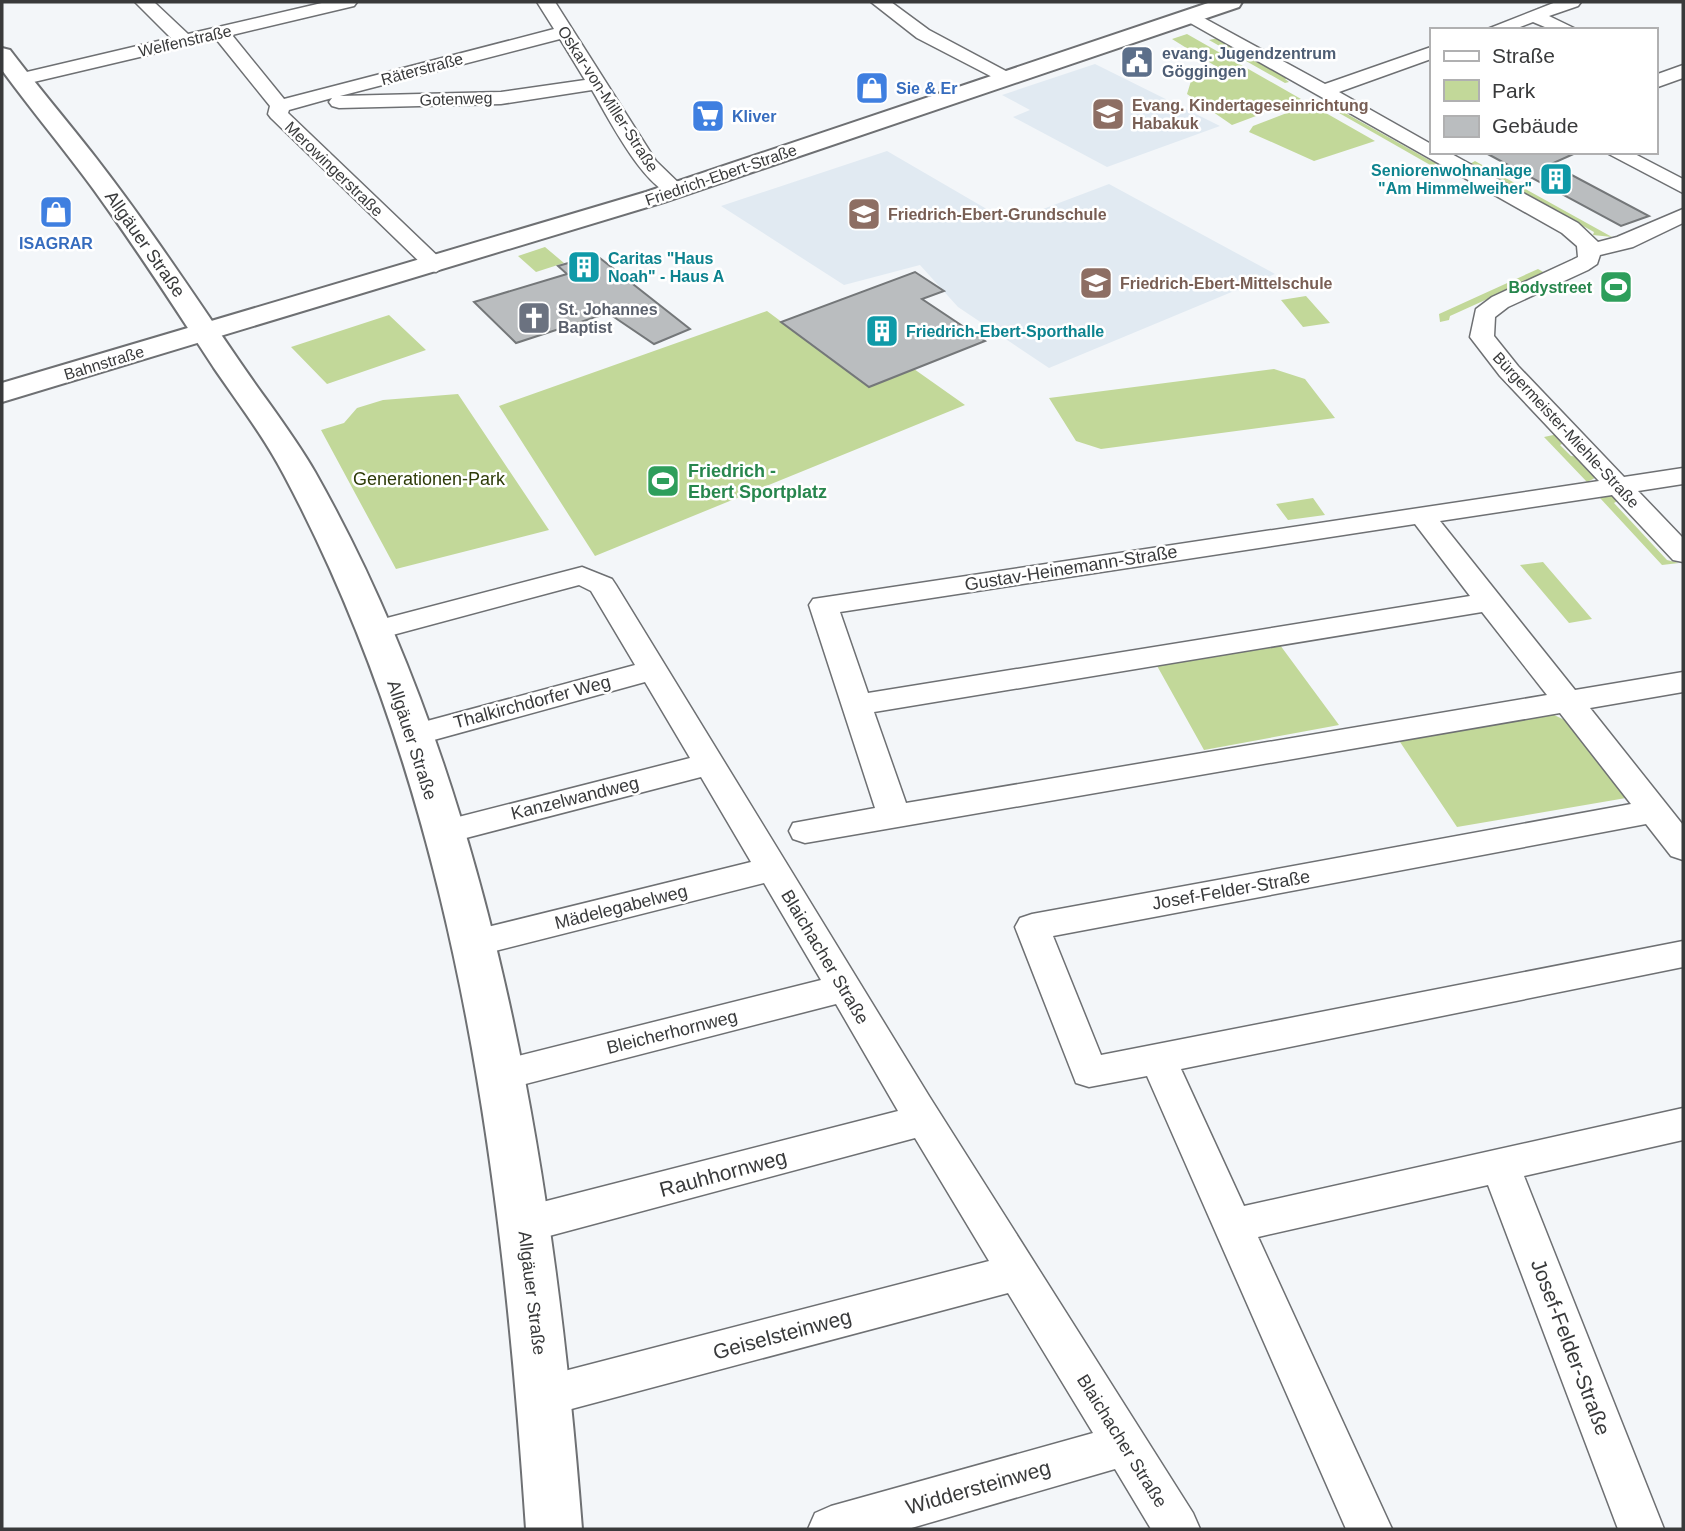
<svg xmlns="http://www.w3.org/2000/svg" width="1685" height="1531" font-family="Helvetica,sans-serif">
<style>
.built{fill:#e1eaf2}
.green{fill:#c2d899}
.building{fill:#babdbf;stroke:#747779;stroke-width:2}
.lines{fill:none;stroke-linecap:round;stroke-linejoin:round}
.minor-casing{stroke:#6e7073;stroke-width:3}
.tertiary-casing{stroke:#6e7073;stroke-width:4}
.secondary-casing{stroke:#6e7073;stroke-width:4}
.minor{fill:#fff;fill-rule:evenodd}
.tertiary{fill:#fff;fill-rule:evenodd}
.secondary{fill:#fff;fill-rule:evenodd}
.labels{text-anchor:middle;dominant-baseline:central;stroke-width:5;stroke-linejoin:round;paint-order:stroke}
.far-street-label{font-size:16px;fill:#393a3b;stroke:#fff}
.far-service-label{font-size:16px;font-weight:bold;fill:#4e5e75;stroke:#fff;text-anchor:start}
.far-shop-label{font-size:16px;font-weight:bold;fill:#366cbe;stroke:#fff;text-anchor:start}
.far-education-label{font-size:16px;font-weight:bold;fill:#785e54;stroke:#fff;text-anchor:start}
.far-culture-label{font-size:16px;font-weight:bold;fill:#0d838f;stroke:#fff;text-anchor:start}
.far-leisure-label{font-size:16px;font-weight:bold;fill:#27864d;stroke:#fff;text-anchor:end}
.far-worship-label{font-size:16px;font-weight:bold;fill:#5b616d;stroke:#fff;text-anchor:start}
.street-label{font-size:18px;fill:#393a3b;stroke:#fff}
.leisure-label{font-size:18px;font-weight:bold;fill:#27864d;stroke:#fff;text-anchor:start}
.park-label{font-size:18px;fill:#2e3c08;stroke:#fff}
.near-street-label{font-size:21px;fill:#393a3b;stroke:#fff}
</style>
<rect width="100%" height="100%" fill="#f3f6f9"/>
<!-- built -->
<path class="built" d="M1095,64l125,62 -113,41 -94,-50 17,-7 -28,-15z
M887,151l122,71 100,-38 166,90 -226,94 -91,-61 -38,-42 -76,20 -123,-79z"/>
<!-- green -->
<path class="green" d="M1187,34l114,65 -69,26 -45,-31 4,-13 26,-14 -45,-28z
M1218,38l71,40 -4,1 4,3 -4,1 -76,-43z
M1329,100l5,3 -3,2 100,56 8,1 -7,4 -114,-65z
M1310,104l65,37 -61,20 -65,-29 4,-6z
M1475,161l137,76 -19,-2 1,-3 -42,-23h-5l-26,-15 1,-3 -54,-26z
M545,247l19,16 -28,9 -18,-16z
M1538,269l7,4 -95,43 -1,4 -9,2 -1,-8z
M1306,296l24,27 -27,4 -22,-27z
M767,311l102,76 45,-18 51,36 -370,151 -96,-150z
M389,315l37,35 -99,34 -36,-37z
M1274,369l31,10 30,39 -234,31 -25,-8 -27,-43z
M458,394l91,136 -153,39 -75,-139 23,-7 13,-15 26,-8z
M1558,434l8,8 -6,3 11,11 8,1 18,20 -10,5 -43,-45z
M1615,495l4,5 -5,3 53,57 12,3 -17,2 -62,-67z
M1313,498l12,17 -37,5 -12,-16z
M1543,562l49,57 -23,4 -49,-58z
M1280,645l59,80 -135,25 -48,-86z
M1552,714l21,10 52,64 1,10 -169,29 -59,-88z"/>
<!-- building -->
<path class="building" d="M1484,152h94l-27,12 98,52 -28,10z
M596,255l94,74 -36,15 -46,-31 -92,30 -42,-41 93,-28 -9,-8z
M915,272l29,19 -22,8 63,42 -116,46 -88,-65z"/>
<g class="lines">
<defs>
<path id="minor" d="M135,2h19l34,32 138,-32h31l-3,4 -122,29 52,64 270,-70 -17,-27h18l101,159 31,30 -4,4c-32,9 -76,-80 -91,-105l-91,14 -162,4 -7,-2 -3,-4 3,-4 -43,12 -1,3 159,152 -11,7 -8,-2 -157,-152 -3,-4 2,-8 -54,-67 -195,46 -10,-6 3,-4 157,-37zM560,39l25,41 -84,12 -161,4z
M871,2h20l38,28 90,48 -3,4h-14l-85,-44z
M1556,2h25l-3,4 -29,10 29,14h-26l-19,-8 -21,8h-27z
M1191,11l134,73 106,-37v12l-92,33 92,52v8h17l130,71 20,19 19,-5 66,-28v14l-50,24 -33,8 -3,9 -9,6 -80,37 -13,10 -1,19 24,30 106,111 59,-9v16l-45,7 45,47v24l-10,-2 -61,-65 -172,26 135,169 108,-18v20l-93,16 93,117v35l-12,-4 -25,-32 -593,112 48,119 582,-114v26l-502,102 63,137 439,-98v32l-159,36 140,353h-46l-130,-344 -230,52 134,292h-46l-199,-453 -58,11 -13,-4 -61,-156 5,-9 12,-4 599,-110 -71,-91 -755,130 -12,-4 -4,-8 4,-8 82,-15 -66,-203 4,-6 786,-118 -99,-105 -30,-39 6,-28 16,-12 80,-37 6,-3 -1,-11 -15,-13 -377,-213 -3,-4 3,-4zM1415,524l55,72 -602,97 -28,-81zM1482,612l65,83 -641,108 -32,-91z
M1683,65v13l-28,10v-13z
M1605,152h26l52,27v14z
M582,567l30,12 4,6 313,511 264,417 7,16h-49l-36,-60 -207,60h-100l7,-16 16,-7 262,-73 -85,-140 -463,123 -15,-6 -6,-14 6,-14 15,-6 444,-115 -74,-123 -392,105 -14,-6 -6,-12 6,-12 14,-6 375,-96 -62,-107 -338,87 -13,-4 -6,-11 6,-11 13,-4 323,-81 -57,-97 -293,74 -12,-4 -5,-9 5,-9 12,-4 280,-69 -50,-85 -258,67 -12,-4 -4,-8 4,-8 259,-66 -45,-76 -233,64 -11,-4 -4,-7 4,-7 234,-63 -44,-74 -12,-6 -205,55 -10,-2 -5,-7 5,-7z"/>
<path id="tertiary" d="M1211,2h31l-3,5 -575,195 -662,200v-19l644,-191z"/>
<path id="secondary" d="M2,48l8,2c28,37 58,72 86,108 52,67 98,137 146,207 24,35 51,69 73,107 178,314 240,702 267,1057h-56c-24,-360 -70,-731 -242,-1054 -20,-38 -46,-72 -70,-107 -39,-60 -78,-120 -120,-178 -30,-41 -62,-79 -92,-120z"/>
</defs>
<!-- minor casing -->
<use href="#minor" class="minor-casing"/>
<!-- tertiary casing -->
<use href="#tertiary" class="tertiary-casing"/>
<!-- secondary casing -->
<use href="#secondary" class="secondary-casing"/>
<!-- minor -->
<use href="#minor" class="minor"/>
<!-- tertiary -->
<use href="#tertiary" class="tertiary"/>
<!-- secondary -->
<use href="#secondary" class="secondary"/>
</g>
<!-- icons -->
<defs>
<symbol id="civic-square" viewBox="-11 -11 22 22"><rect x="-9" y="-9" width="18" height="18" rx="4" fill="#5c6f8a" stroke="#fff"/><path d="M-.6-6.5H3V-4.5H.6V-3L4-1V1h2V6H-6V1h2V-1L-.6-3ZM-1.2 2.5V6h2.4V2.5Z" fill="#fff"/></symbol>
<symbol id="shop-square" viewBox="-11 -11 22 22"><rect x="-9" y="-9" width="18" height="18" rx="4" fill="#3f7fe0" stroke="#fff"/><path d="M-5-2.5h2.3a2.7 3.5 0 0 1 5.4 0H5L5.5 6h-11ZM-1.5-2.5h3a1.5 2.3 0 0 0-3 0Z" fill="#fff"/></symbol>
<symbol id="school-square" viewBox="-11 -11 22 22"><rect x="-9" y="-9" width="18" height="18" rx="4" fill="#8d6e63" stroke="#fff"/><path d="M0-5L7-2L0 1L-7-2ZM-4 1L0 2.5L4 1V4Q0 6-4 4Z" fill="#fff"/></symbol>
<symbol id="supermarket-square" viewBox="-11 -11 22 22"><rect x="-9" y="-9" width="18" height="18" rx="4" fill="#3f7fe0" stroke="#fff"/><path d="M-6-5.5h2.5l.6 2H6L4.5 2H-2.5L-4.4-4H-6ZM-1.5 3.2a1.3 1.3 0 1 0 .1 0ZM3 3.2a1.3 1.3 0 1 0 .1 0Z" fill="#fff"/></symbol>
<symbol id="building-square" viewBox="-11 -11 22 22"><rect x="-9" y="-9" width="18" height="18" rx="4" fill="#0f9aa8" stroke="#fff"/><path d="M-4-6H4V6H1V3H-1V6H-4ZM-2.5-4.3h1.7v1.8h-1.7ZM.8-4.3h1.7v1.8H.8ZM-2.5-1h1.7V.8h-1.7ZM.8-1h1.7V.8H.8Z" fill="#fff"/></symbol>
<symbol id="stadium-square" viewBox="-11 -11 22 22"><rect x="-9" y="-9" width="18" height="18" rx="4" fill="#2e9e5b" stroke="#fff"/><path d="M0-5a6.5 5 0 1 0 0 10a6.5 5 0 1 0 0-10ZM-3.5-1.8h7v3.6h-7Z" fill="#fff"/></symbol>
<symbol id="church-square" viewBox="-11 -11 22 22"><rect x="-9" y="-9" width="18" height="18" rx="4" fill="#6b7280" stroke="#fff"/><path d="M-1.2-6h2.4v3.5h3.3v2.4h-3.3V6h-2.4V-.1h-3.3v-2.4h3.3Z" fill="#fff"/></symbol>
</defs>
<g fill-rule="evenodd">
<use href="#civic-square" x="1118" y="43" width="38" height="38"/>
<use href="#shop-square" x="853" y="69" width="38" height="38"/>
<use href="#school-square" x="1089" y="95" width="38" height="38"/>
<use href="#supermarket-square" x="689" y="97" width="38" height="38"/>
<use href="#building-square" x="1537" y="160" width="38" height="38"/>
<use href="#shop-square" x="37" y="193" width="38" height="38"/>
<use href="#school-square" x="845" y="195" width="38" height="38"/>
<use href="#building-square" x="565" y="248" width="38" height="38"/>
<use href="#school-square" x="1077" y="264" width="38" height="38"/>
<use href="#stadium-square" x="1597" y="268" width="38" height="38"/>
<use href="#church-square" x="515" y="299" width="38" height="38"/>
<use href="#building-square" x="863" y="312" width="38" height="38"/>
<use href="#stadium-square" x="644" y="462" width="38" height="38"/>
</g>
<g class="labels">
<!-- far-street labels -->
<g class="far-street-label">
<text transform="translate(185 41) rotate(-13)">Welfenstraße</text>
<text transform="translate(422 69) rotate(-15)">Räterstraße</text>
<text transform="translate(456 99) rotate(-2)">Gotenweg</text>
<text transform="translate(608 99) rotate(57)">Oskar-von-Miller-Straße</text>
<text transform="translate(334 169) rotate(44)">Merowingerstraße</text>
<text transform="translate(721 175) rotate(-19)">Friedrich-Ebert-Straße</text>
<text transform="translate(104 363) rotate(-17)">Bahnstraße</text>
<text transform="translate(1566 430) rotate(47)">Bürgermeister-Miehle-Straße</text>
</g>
<!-- far-service labels -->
<g class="far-service-label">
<text x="1162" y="53">evang. Jugendzentrum<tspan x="1162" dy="18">Göggingen</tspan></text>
</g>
<!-- far-shop labels -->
<g class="far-shop-label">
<text x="896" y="88">Sie &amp; Er</text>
<text x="732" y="116">Kliver</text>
<text x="56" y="243" text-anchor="middle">ISAGRAR</text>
</g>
<!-- far-education labels -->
<g class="far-education-label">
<text x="1132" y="105">Evang. Kindertageseinrichtung<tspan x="1132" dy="18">Habakuk</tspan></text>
<text x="888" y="214">Friedrich-Ebert-Grundschule</text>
<text x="1120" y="283">Friedrich-Ebert-Mittelschule</text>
</g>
<!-- far-culture labels -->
<g class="far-culture-label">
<text x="1532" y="170" text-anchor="end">Seniorenwohnanlage<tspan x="1532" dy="18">"Am Himmelweiher"</tspan></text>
<text x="608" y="258">Caritas "Haus<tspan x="608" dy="18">Noah" - Haus A</tspan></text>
<text x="906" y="331">Friedrich-Ebert-Sporthalle</text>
</g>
<!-- far-leisure labels -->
<g class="far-leisure-label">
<text x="1592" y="287">Bodystreet</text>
</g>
<!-- far-worship labels -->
<g class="far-worship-label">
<text x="558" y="309">St. Johannes<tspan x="558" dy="18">Baptist</tspan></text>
</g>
<!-- street labels -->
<g class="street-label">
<text transform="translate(145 244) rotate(55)">Allgäuer Straße</text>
<text transform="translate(1071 568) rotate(-9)">Gustav-Heinemann-Straße</text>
<text transform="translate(532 702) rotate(-15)">Thalkirchdorfer Weg</text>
<text transform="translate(412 740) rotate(72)">Allgäuer Straße</text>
<text transform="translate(575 798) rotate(-14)">Kanzelwandweg</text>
<text transform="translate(1231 890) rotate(-10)">Josef-Felder-Straße</text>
<text transform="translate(621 907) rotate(-14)">Mädelegabelweg</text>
<text transform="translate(825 957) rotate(59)">Blaichacher Straße</text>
<text transform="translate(672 1032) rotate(-14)">Bleicherhornweg</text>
<text transform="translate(532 1293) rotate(83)">Allgäuer Straße</text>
<text transform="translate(1122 1441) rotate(58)">Blaichacher Straße</text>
</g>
<!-- leisure labels -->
<g class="leisure-label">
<text x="688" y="471">Friedrich -<tspan x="688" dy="21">Ebert Sportplatz</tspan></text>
</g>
<!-- park labels -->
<g class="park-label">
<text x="429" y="479">Generationen-Park</text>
</g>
<!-- near-street labels -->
<g class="near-street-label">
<text transform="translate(723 1173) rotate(-15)">Rauhhornweg</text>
<text transform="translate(782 1334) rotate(-15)">Geiselsteinweg</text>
<text transform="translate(1571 1347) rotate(69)">Josef-Felder-Straße</text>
<text transform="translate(978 1487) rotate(-16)">Widdersteinweg</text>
</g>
</g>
<!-- border -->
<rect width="1685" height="1531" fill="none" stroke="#393a3b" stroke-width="7"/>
<!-- legend -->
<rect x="1430" y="28" width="228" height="126" fill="#ffffff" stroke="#b0b0b1" stroke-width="2"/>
<rect x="1444" y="51" width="35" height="10" fill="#ffffff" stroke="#b0b0b1" stroke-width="2"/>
<text x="1492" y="63" font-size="21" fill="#393a3b">Straße</text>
<rect x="1444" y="80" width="35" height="21" fill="#c2d899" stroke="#b0b0b1" stroke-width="2"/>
<text x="1492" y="98" font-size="21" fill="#393a3b">Park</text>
<rect x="1444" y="116" width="35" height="21" fill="#babdbf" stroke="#b0b0b1" stroke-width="2"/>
<text x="1492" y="133" font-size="21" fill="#393a3b">Gebäude</text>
</svg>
